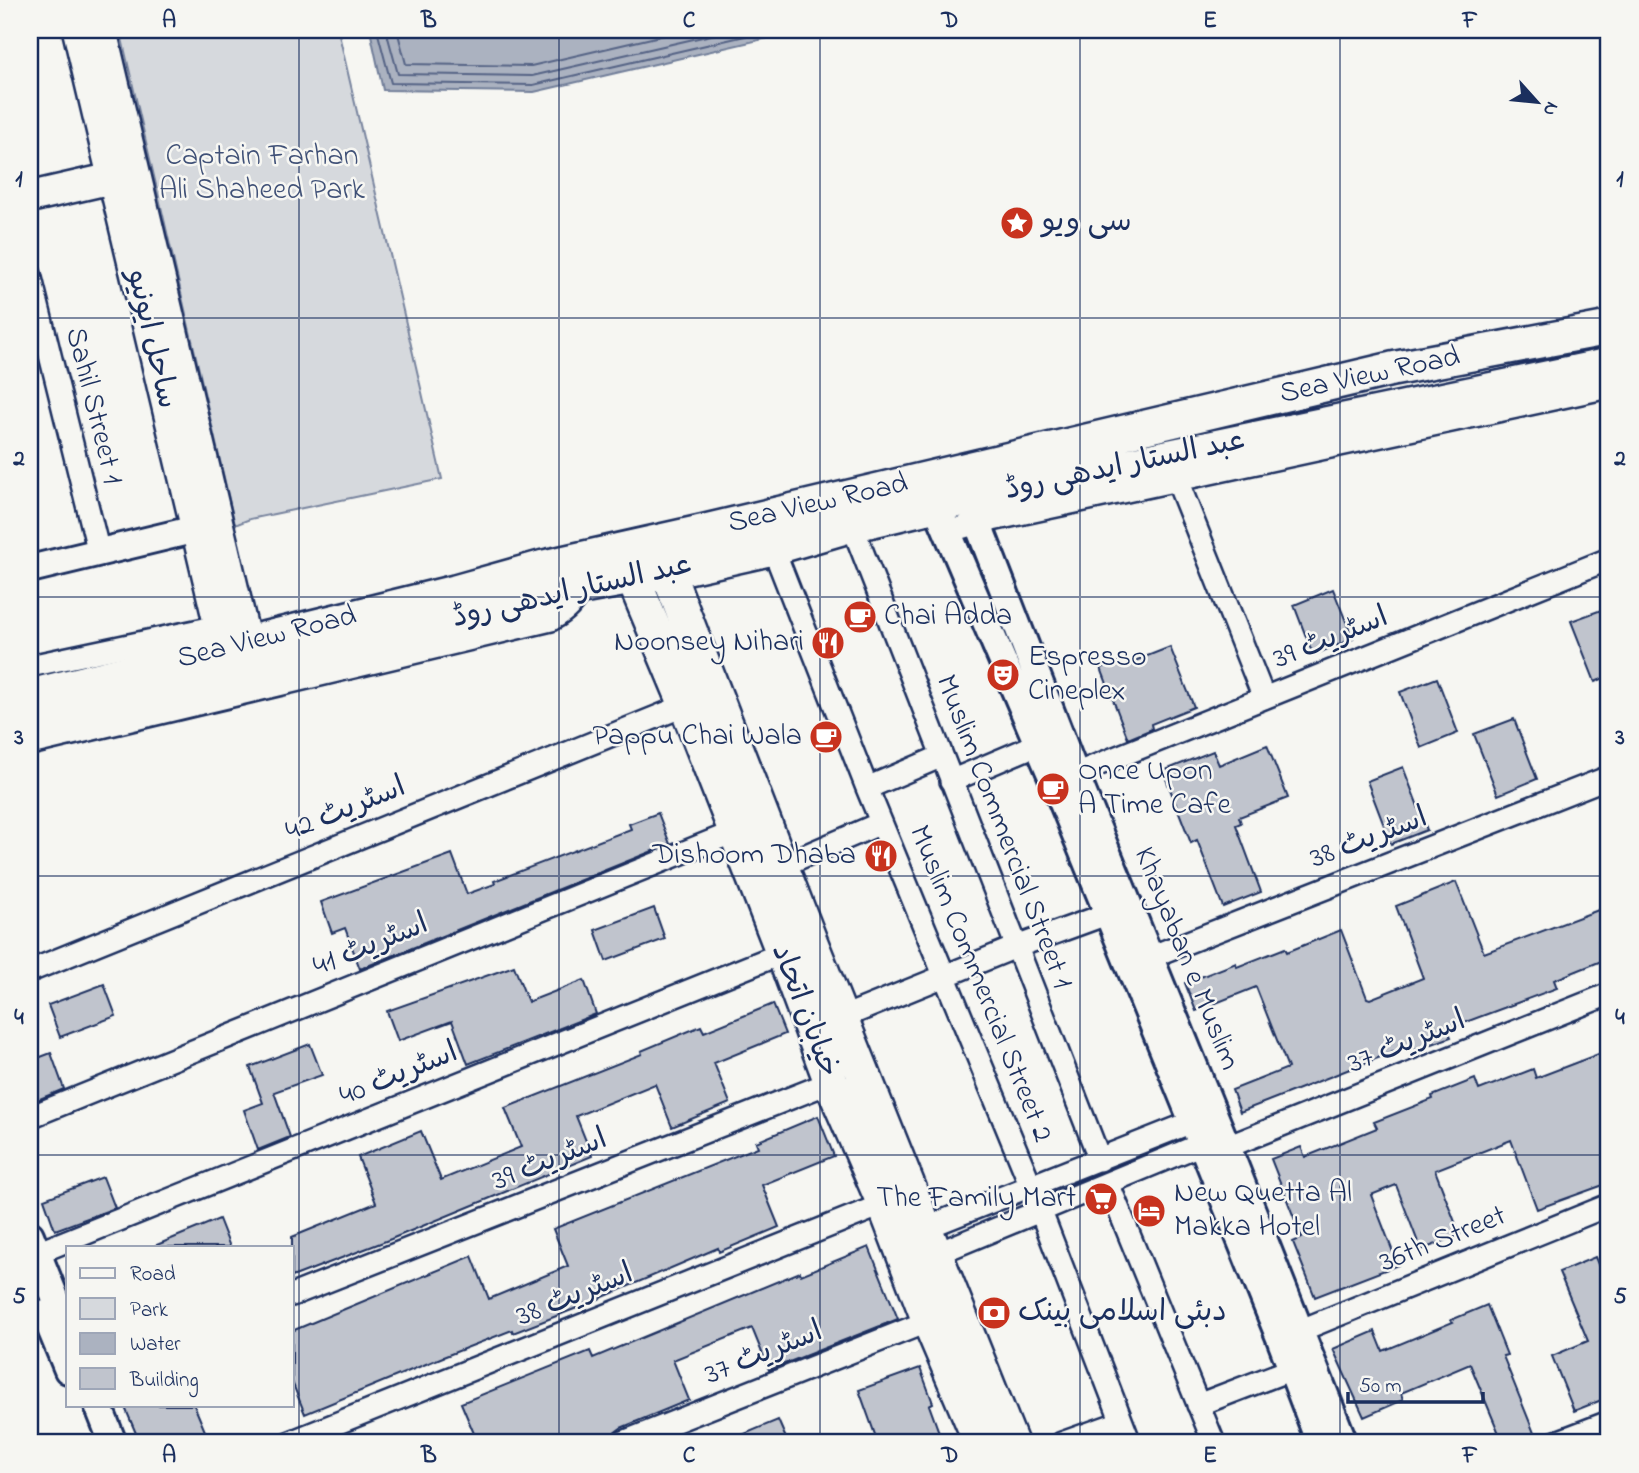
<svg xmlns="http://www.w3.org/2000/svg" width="1639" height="1473" font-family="'Indie Flower','Playpen Sans Arabic',sans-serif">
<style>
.green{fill:#d6d9dd;stroke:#78849e;stroke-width:2}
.water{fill:#abb2c0;stroke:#717e99;stroke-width:2}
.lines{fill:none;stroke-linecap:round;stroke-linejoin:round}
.shore{stroke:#556385;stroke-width:2}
.building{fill:#c0c4cd;stroke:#1b2f5e;stroke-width:2}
.minor-casing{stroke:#1b2f5e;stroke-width:26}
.tertiary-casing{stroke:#1b2f5e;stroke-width:32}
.secondary-casing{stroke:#1b2f5e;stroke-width:35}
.primary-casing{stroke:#1b2f5e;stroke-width:38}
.minor{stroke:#f6f6f2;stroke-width:21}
.tertiary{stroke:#f6f6f2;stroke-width:26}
.secondary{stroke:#f6f6f2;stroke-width:30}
.primary{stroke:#f6f6f2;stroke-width:33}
.grid{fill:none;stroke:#1b2f5e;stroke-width:2;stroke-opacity:0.55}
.labels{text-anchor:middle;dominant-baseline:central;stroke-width:5;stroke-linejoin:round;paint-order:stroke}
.park-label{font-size:30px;fill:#405177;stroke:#f6f6f2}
.poi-label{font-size:30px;fill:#1b2f5e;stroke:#f6f6f2;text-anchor:start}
.street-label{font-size:30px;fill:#1b2f5e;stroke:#f6f6f2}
.neatline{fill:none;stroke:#1b2f5e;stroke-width:2.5}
.grid-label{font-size:23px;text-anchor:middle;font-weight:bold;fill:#1b2f5e}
</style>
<rect width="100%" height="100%" fill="#f6f6f2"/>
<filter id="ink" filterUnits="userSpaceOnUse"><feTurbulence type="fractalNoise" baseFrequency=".0143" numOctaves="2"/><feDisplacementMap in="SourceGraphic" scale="14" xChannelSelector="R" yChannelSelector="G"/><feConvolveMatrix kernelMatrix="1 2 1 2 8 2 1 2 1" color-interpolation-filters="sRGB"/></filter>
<g filter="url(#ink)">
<!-- green -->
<path class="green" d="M120,30h218l104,449 -192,40 -15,6z"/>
<!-- water -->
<path class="water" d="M370,30h432l-268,62 -151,-2z"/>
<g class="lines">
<!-- shore -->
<path class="shore" d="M377,30l14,53 142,2 238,-55
M386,30l12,44 134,2 201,-46
M397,30l9,34 125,2 155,-36"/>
</g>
<!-- building -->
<path class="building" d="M1333,589l20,50 -40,16 -19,-50z
M1604,609l5,12v55l-14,6 -24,-61z
M1170,647l24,60 -43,17 1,5 -24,10 -27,-71 24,-9 2,5z
M1437,678l21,55 -37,15 -21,-56z
M1514,719l23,60 -39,16 -24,-61z
M1267,745l21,53 -49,19 2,6 -5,2 25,67 -38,15 -26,-67 -6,3 -28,-72 50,-20 6,14z
M1403,767l24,63 -36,14 -24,-63z
M658,813l12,31 -310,125 -15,-41 -13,5 -11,-31 131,-48 15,40 28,-10 -1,-3 137,-52 -2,-5z
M1456,882l28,71 125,-47v52l-55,22 3,8 -110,41 4,8 -37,14 -3,-6 -171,67 -8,-22 56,-22 -32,-81 -60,24 -11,-28 51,-20 1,4 48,-19 2,4 54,-22 26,68 3,1 53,-21 -27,-72z
M654,908l11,31 -59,22 -11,-31z
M514,966l14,36 56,-22 12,34 -128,50 -16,-43 -54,20 -11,-30z
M104,984l12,32 -56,21 -12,-32z
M773,1004l12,30 -71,29 16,40 -58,24 -17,-43 -79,32 16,40 -201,83 -99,38v-40l84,-34 -18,-46 63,-26 20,49 80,-33 -16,-39 137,-54 -1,-3 60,-25 3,6z
M310,1044l12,31 -48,17 16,45 -32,13 -14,-40 19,-7 -13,-36z
M1609,1050v133l-72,26 -26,-69 -76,30 25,65 -39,15 -25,-65 -25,10 27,70 -83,32 -22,-55 9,-4 -31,-79 30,-12 4,10 72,-29 -3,-6 59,-23 -1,-3 43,-17 4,11 54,-21 3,9z
M51,1053l13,36 -34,14v-42z
M818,1116l16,40 -72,29 17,42 -60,25 -1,-4 -136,58 -69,27 -1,-3 -69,27 -138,57 -13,-32v-51l180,-75 17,43 79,-33 -15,-37 205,-82 -2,-5z
M103,1177l12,31 -60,22 -11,-31z
M219,1219l11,28h-78z
M869,1247l29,72 -129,51 -17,-42 -79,32 16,40 -68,28 -11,8 -18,7h-114l-17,-40 129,-52 3,7 207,-86 1,3z
M1595,1257l14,34v106l-35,14 -22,-55 36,-15 -29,-69z
M1487,1305l20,50 -4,1 31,77 -24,10h-7l-33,-79 -69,29 2,7 -39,17 -31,-68 42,-18 8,20 70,-29 -2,-2z
M920,1368l13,35 -4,2 12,33 -15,5h-48l-19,-53z
M124,1405h70l16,38h-70z
M778,1420l10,23h-65z"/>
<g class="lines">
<defs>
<path id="minor" d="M30,274l69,279
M1177,480l87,218
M852,525l248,635
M947,532l31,-9 631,-136
M773,548l94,240 164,398 99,257
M30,666l203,-43
M30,744l521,-124c16,-9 23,-17 31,-33
M1075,774l534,-215
M951,781l87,-37
M867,788l75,-32
M781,866l100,-43
M1150,957l459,-180
M30,971l656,-266
M841,1018l175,-71 91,-33
M30,1117l704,-285
M1227,1147l382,-153
M1108,1183l106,260
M915,1232l277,-110
M37,1253l758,-305
M926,1258l276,-114
M292,1295l539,-213
M1299,1331l310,-126
M1198,1405l94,-36
M288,1443l596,-239
M621,1443l308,-122
M1062,1443l59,-21
M1554,1443l55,-21"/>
<path id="tertiary" d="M968,498l107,276 152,373 117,296
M936,505l120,281 146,358 78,194 40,105
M30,569l187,-45
M30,1235l38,95
M45,1314l23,56
M98,1405l15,38"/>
<path id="secondary" d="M78,30l147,619
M101,30l145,614
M30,197l83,-19"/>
<path id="primary" d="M659,550l152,393 200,500
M625,559l61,146 97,248 48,129 53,122 45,117 52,122
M30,696l425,-104 89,-25 161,-36 687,-162 217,-41
M30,722l552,-135 84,-15 107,-24 79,-23 84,-20 673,-140"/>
</defs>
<!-- minor casing -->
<use href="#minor" class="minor-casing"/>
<!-- tertiary casing -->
<use href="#tertiary" class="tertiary-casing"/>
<!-- secondary casing -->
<use href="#secondary" class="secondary-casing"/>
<!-- primary casing -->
<use href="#primary" class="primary-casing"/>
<!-- minor -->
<use href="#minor" class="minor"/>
<!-- tertiary -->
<use href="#tertiary" class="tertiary"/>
<!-- secondary -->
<use href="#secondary" class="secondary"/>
<!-- primary -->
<use href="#primary" class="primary"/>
</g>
</g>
<!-- grid -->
<path class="grid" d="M299,30v1413M559,30v1413M820,30v1413M1080,30v1413M1340,30v1413M30,318h1579M30,597h1579M30,876h1579M30,1155h1579"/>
<!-- icons -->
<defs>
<symbol id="sight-disc" viewBox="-11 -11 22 22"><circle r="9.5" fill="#c8321e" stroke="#f6f6f2"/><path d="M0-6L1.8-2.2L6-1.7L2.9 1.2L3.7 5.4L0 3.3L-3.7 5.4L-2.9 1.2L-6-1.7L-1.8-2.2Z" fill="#fff"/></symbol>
<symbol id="cafe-disc" viewBox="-11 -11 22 22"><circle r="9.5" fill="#c8321e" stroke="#f6f6f2"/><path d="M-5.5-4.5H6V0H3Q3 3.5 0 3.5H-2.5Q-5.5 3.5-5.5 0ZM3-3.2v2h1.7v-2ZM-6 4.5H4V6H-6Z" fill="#fff"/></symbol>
<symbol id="restaurant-disc" viewBox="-11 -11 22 22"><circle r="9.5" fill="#c8321e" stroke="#f6f6f2"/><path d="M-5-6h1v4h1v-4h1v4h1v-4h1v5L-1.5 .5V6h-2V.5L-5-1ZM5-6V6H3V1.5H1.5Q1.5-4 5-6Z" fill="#fff"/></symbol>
<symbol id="theatre-disc" viewBox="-11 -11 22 22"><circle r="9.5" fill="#c8321e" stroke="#f6f6f2"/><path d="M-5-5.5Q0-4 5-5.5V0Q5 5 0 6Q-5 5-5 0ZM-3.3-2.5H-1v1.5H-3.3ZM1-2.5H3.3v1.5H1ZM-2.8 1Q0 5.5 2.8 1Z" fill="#fff"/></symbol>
<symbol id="supermarket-disc" viewBox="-11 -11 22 22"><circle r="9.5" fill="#c8321e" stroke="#f6f6f2"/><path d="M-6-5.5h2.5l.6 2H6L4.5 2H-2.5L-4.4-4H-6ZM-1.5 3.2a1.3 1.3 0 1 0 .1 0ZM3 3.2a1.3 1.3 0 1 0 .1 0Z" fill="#fff"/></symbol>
<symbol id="hotel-disc" viewBox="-11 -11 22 22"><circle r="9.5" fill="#c8321e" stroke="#f6f6f2"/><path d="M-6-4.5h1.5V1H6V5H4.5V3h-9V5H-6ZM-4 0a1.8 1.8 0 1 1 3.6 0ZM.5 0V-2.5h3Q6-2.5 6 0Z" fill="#fff"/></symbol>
<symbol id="bank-disc" viewBox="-11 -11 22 22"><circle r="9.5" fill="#c8321e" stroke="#f6f6f2"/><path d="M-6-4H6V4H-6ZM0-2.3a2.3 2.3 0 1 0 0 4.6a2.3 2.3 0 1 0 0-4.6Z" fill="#fff"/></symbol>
</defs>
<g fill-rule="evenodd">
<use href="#sight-disc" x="998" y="204" width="38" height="38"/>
<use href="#cafe-disc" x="841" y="598" width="38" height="38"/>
<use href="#restaurant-disc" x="809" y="624" width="38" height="38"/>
<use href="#theatre-disc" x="984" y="656" width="38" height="38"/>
<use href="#cafe-disc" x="807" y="718" width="38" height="38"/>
<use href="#cafe-disc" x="1034" y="770" width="38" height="38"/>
<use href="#restaurant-disc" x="862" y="837" width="38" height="38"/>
<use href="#supermarket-disc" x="1082" y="1180" width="38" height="38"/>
<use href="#hotel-disc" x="1130" y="1192" width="38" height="38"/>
<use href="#bank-disc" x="975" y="1294" width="38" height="38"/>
</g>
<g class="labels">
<!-- park labels -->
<g class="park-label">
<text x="262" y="157">Captain Farhan<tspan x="262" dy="34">Ali Shaheed Park</tspan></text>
</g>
<!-- poi labels -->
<g class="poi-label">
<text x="1042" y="223">سی ویو</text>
<text x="884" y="617">Chai Adda</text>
<text x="804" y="643" text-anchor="end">Noonsey Nihari</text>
<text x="1028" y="658">Espresso<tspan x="1028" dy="34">Cineplex</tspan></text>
<text x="802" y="737" text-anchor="end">Pappu Chai Wala</text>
<text x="1078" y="772">Once Upon<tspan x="1078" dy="34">A Time Cafe</tspan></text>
<text x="856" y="856" text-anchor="end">Dishoom Dhaba</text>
<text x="1174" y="1194">New Quetta Al<tspan x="1174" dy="34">Makka Hotel</tspan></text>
<text x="1076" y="1199" text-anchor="end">The Family Mart</text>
<text x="1018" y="1313">دبئی اسلامی بینک</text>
</g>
<!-- street labels -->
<g class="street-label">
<text transform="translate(151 339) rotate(77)">ساحل ایونیو</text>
<text transform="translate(1370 376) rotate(-12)">Sea View Road</text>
<text transform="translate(93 406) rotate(76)">Sahil Street 1</text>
<text transform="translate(1125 466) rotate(-12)">عبد الستار ایدھی روڈ</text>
<text transform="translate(818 504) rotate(-13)">Sea View Road</text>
<text transform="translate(572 592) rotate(-13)">عبد الستار ایدھی روڈ</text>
<text transform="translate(267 638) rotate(-14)">Sea View Road</text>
<text transform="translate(1331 639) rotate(-22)">اسٹریٹ 39</text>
<text transform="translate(346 810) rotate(-22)">اسٹریٹ 42</text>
<text transform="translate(1003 832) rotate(69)">Muslim Commercial Street 1</text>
<text transform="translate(1369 839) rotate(-21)">اسٹریٹ 38</text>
<text transform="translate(371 946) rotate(-22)">اسٹریٹ 41</text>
<text transform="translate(1186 959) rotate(68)">Khayaban e Muslim</text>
<text transform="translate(980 984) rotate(68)">Muslim Commercial Street 2</text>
<text transform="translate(804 1011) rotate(69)">خیابان اتحاد</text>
<text transform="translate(1407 1043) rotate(-22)">اسٹریٹ 37</text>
<text transform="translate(399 1075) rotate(-22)">اسٹریٹ 40</text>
<text transform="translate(550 1161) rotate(-22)">اسٹریٹ 39</text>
<text transform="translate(1443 1240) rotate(-22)">36th Street</text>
<text transform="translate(575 1296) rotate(-22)">اسٹریٹ 38</text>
<text transform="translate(764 1354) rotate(-22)">اسٹریٹ 37</text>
</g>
</g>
<!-- margin -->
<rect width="1639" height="1473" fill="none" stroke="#f6f6f2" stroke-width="77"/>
<!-- legend -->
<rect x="66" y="1246" width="228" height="161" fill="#f6f6f2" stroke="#9ea6b7" stroke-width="2"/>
<rect x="80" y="1268" width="35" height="10" fill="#f6f6f2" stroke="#9ea6b7" stroke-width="2"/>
<text x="130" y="1280" font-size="21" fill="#1b2f5e">Road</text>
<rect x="80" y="1298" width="35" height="21" fill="#d6d9dd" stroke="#9ea6b7" stroke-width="2"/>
<text x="130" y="1316" font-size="21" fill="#1b2f5e">Park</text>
<rect x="80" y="1333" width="35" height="21" fill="#abb2c0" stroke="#9ea6b7" stroke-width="2"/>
<text x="130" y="1350" font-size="21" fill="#1b2f5e">Water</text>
<rect x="80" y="1368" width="35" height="21" fill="#c0c4cd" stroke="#9ea6b7" stroke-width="2"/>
<text x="130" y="1386" font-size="21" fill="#1b2f5e">Building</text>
<!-- north arrow -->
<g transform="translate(1537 102) rotate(117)" stroke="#f6f6f2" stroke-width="5" paint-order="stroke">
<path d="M0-5L12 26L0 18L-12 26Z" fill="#1b2f5e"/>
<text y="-10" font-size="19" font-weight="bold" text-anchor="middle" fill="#1b2f5e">N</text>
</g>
<!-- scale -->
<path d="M1348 1392v10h135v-10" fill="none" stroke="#1b2f5e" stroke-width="3.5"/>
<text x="1359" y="1392" font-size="21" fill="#1b2f5e" stroke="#f6f6f2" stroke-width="5" paint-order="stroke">50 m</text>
<rect x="38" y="38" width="1562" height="1396" class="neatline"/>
<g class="grid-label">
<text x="169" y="27">A</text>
<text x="429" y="27">B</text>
<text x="689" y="27">C</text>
<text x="950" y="27">D</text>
<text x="1210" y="27">E</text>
<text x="1470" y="27">F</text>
<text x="19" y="186">1</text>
<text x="1620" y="186">1</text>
<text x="19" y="465">2</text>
<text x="1620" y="465">2</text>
<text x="19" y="744">3</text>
<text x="1620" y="744">3</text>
<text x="19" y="1024">4</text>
<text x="1620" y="1024">4</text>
<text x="19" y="1303">5</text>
<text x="1620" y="1303">5</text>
<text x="169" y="1462">A</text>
<text x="429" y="1462">B</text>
<text x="689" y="1462">C</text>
<text x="950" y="1462">D</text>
<text x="1210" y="1462">E</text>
<text x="1470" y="1462">F</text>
</g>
</svg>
